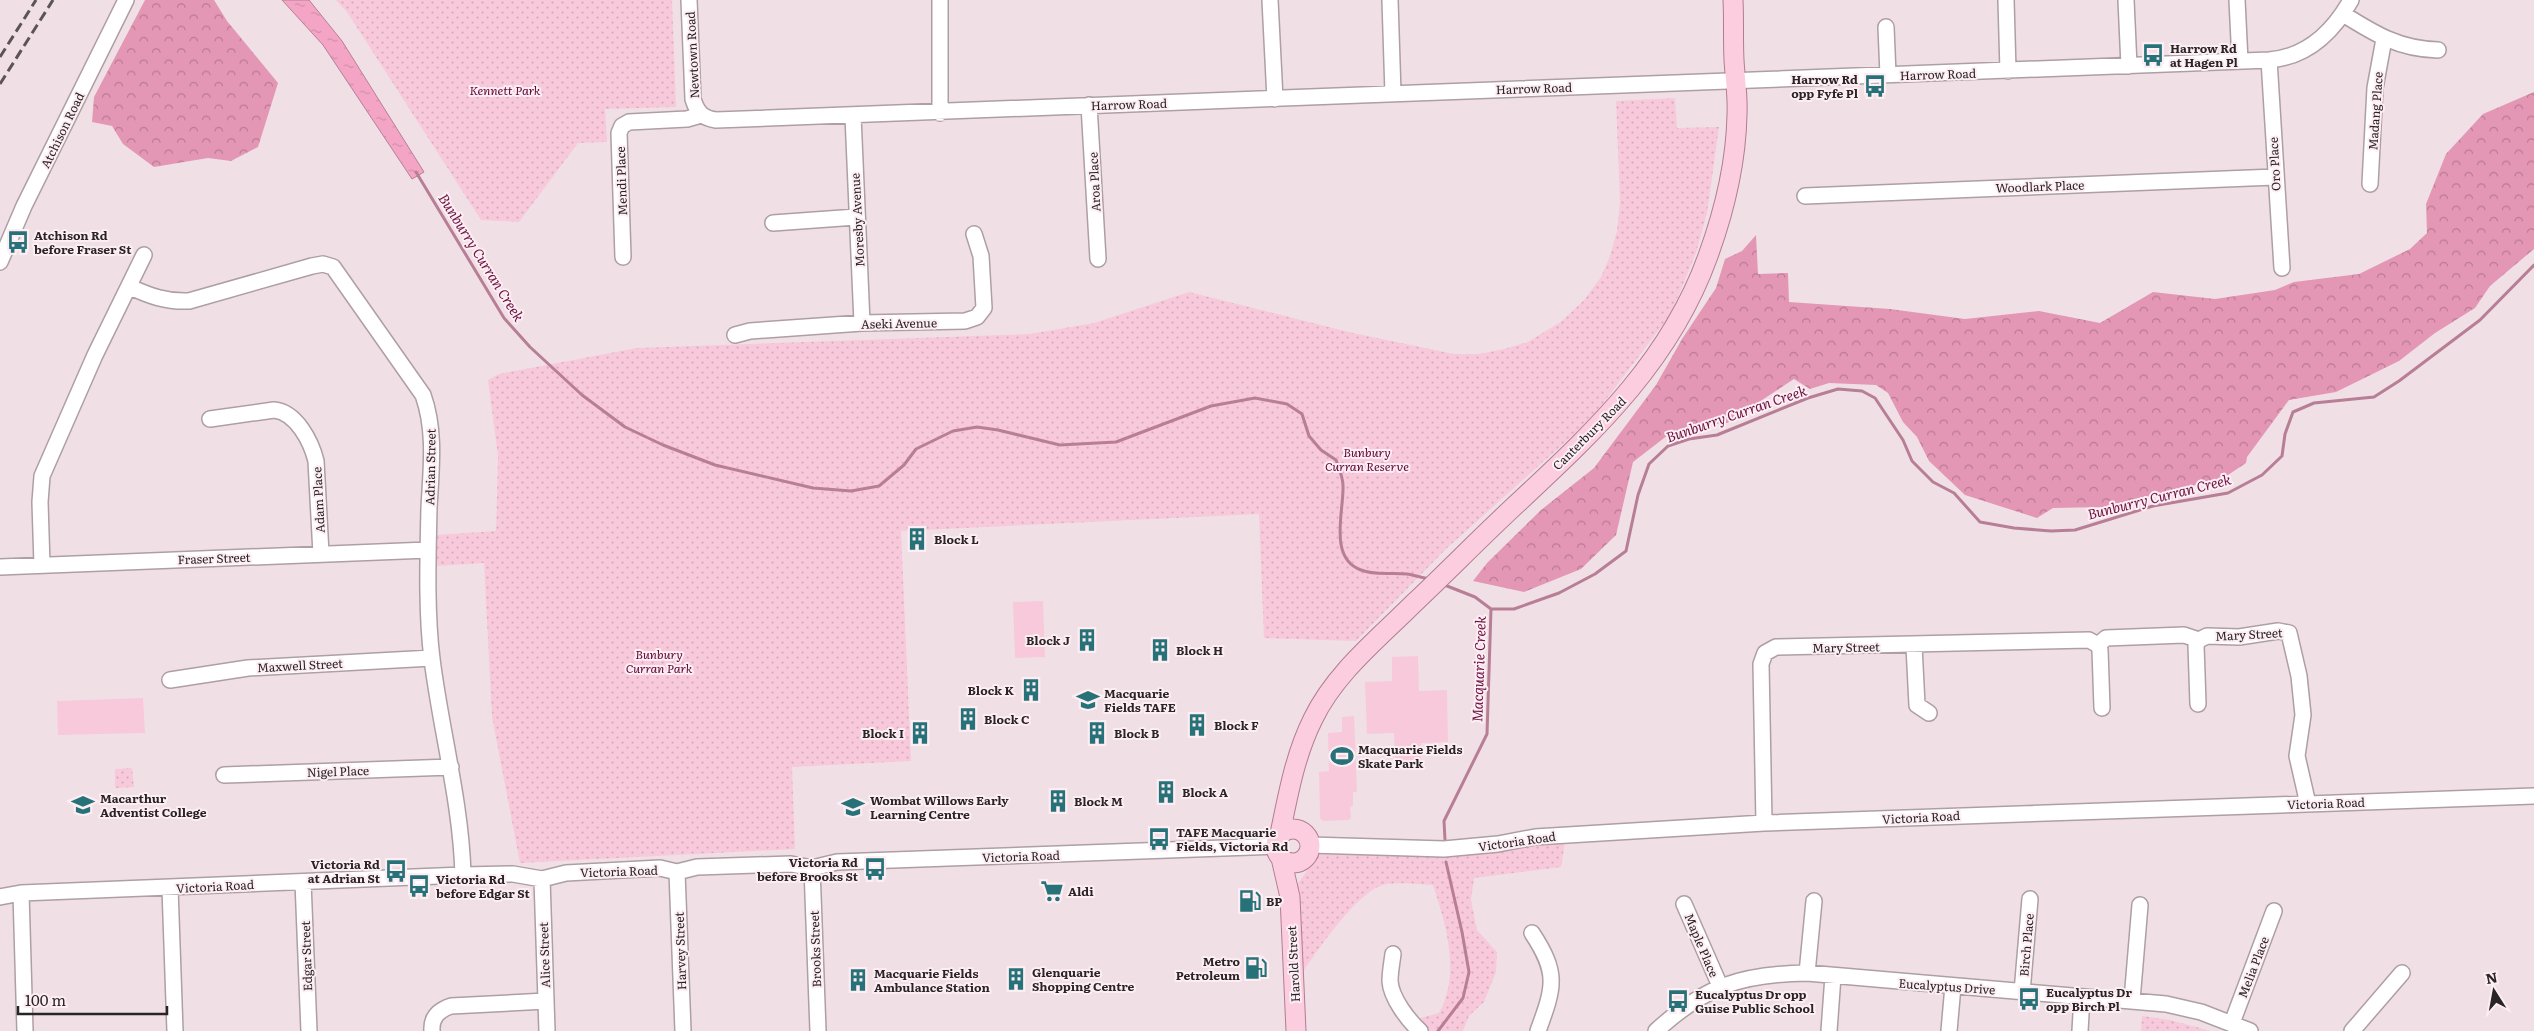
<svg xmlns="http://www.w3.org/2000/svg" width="2534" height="1031" font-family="Literata,serif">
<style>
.forest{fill:url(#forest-crowns)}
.park{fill:url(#park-dots)}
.pitch{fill:#f8c9da}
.water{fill:url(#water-ripples);stroke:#b77e95}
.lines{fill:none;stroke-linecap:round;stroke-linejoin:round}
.stream{stroke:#b77e95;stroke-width:3}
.minor-casing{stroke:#ae9fa4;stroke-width:18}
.major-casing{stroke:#b17c91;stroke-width:21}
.minor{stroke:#fff;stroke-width:15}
.major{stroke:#fbcddf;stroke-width:19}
.rail{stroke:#5b5356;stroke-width:3;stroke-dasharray:10 5;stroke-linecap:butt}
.labels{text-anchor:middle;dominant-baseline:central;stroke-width:4;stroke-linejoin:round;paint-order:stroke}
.poi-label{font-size:12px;font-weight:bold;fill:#2a2426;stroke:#fdeef3;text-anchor:start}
.street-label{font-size:12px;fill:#2a2426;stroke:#fdeef3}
.park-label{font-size:12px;font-style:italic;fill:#5f0036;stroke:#fdeef3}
.water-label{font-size:14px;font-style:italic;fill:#6c1141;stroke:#fdeef3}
</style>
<defs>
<pattern id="forest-crowns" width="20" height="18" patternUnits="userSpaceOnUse" patternTransform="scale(1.25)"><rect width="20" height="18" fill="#e496b5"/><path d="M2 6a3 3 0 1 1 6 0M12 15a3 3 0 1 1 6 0" fill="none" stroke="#b97a93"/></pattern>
<pattern id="park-dots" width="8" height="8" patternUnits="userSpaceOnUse" patternTransform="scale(1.25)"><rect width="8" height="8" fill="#f8c9da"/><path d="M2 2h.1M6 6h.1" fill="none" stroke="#d5acbb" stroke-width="1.8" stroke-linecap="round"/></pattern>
<pattern id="water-ripples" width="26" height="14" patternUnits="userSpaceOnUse" patternTransform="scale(1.25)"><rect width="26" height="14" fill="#f4a5c5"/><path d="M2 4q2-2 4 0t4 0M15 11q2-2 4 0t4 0" fill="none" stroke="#d18ea9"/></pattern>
</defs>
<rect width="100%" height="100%" fill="#f0e0e6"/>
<!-- forest -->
<path class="forest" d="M145,0h69l13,21 51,62 -20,64 -27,14 -23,-3 -54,9 -31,-23 -11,-18 -20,-4 2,-25z
M2534,92v157l-44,37 -15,22 -40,25 -36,28 -63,31 -47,8 -42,57 -1,6 -27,18 -33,6 -81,20 -52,1 -16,10 -72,-23 -36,-34 -12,-24 -14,-15 -15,-29 -12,-8 -47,-2 -19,6 -16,-10 -67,44 -14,1 -45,11 -35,27 -17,73 -35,34 -57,23 -51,-11 14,-18 54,-53 53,-42 62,-83 26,-46 34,-51 9,-29 17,-8 14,-16 2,39 30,-1 1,29 101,7 75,10 74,-8 61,12 53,-31 62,7 60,-9 19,-8 65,-8 51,-25 17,-16 -1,-29 20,-50 37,-40z"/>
<!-- park -->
<path class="park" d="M336,0h336l4,107 -71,2 2,33 -29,1 -59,79 -38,-2 -134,-208z
M1675,98l2,30 42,-1 -12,86 -11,40 -25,61 -79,104 -146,131 -90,92 -92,-3 -5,-124 -358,17 10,230 -119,6 3,82 -275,14 -28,-146 -8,-154 -47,3v-31l59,-4 2,-75 -10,-76 11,-6 138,-26 393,-14 64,-11 95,-31 164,41 101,21h25l25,-5 24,-7 34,-21 22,-21 17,-23 9,-21 7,-25 3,-29 -4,-101z
M132,768l2,19 -19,1v-19z
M1565,842l-4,25 -87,11 -3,22 6,30 20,22 -1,20 -12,30 -15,14 -6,15h-56l9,-12 23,-6c22,-40 7,-88 -6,-128 -14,-1 -31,-3 -46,-1 -27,3 -71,68 -86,91l-5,-89 25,-35 113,5z
M2142,1016l28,4 41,11h-70z"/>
<!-- pitch -->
<path class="pitch" d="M1043,601l2,56 -30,1 -2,-56z
M1418,656l1,35 28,-1 1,52 -27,1v17l-26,1 -1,-28 -27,1 -2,-52 27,-1v-24z
M143,698l2,35 -87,2 -1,-34z
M1354,716l3,76h-4v14l-3,1 1,11 -3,2 -25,1 -3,-3 -1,-46 10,-1 -1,-38 14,-1v-15z"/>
<!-- water -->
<path class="water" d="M282,0h27l33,41 82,131 -12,7 -89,-134z"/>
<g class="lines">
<!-- stream -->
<path class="stream" d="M416,172l88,146 26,29 52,48 43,32 38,18 52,20 98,23 38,3 28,-5 25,-21 12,-16 37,-18 24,-4 21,3 62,15 56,-3 95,-36 44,-8 32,6 15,10 7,22 12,14 15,10c3,8 7,17 7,26 1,25 -15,72 18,84 15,6 30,2 46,4 7,1 15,4 23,5
M1442,584l33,13 16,12h23l45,-16 36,-19 31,-23 12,-56 11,-31 19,-18 21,-7 28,-4 91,-37 30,-9 24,2 13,7 28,42 9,21 21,21 21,11 26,29 34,6 37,3 24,-1 78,-24 75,-13 34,-18 20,-19 3,-22 8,-22 21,-9 60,-6 25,-16 81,-61 54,-55
M1445,840l-1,-19 43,-87 4,-125
M1438,1031l25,-33 6,-26 -7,-40 -16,-70"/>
<defs>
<path id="minor" d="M689,0l4,99c4,13 9,19 23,21l1553,-60c38,-3 64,-28 82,-60
M940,0v113
M1270,0l5,99
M1390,0l3,94
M2006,0l2,71
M2126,0l3,66
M2237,0l3,61
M2343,14c32,20 56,35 95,36
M1886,27l2,48
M2269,60l13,208
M1089,105l9,154
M853,116l9,207
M2370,184l5,-96 9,-49
M1805,196l470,-19
M773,223l83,-6
M623,257l-4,-124 3,-7 7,-4 58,-3 14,-4
M0,262l24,-56 102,-206
M130,287c20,9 36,15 59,14l123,-35 11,-2 10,3 90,128c13,36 8,75 6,113 -1,47 -3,103 3,151 9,72 29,143 31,216
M735,335l15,-4 112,-8 103,-2 12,-4 7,-9 -3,-52 -7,-22
M210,419l64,-9c22,2 37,31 42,51l5,93
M42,565l-2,-63 2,-26 53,-121 49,-100
M0,567l428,-17
M2098,645l8,-7 78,-3 15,5 8,-4 32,1 39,-6 11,2 10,43 4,39 -6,41 11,48
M1914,646l3,59 12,8
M170,680l78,-12 184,-10
M2198,704l-2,-59 3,-5
M224,775l227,-8
M1764,823l-3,-159 4,-11 11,-6 313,-7 9,5 2,5 2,58
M1310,845l134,4 54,-5 37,-7 229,-14 770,-27
M812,868l6,163
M677,872l6,159
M542,879l5,152
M303,882l6,149
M170,888l5,143
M21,893l4,138
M0,897l21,-4 442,-18 50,-1 29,5 24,-6 94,-5 17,4 20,-5 94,-3 21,4 25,-6 439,-16
M1684,904l36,82
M1532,933c27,41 22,54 6,98
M1393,954c-1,8 -3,18 -3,27 1,17 18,39 30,50
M1807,973l7,-72
M2022,992l8,-93
M2132,1000l8,-95
M2232,1023l42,-112
M432,1031c-1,-14 7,-21 19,-25l95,-5
M1656,1031c49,-45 85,-57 151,-58l359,31 35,8 49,19
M1829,1031l4,-55
M1949,1031l4,-45
M2080,1031l2,-34
M2352,1031l50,-58"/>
<path id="major" d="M1276 846a17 17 0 1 1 34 0a17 17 0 1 1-34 0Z
M1280,834c8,-39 15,-79 33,-115 22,-46 65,-80 101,-116 36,-34 71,-70 108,-104 77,-72 149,-140 186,-243 16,-44 28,-94 29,-141 1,-19 -2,-37 -3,-55 -1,-20 0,-40 -1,-60
M1281,858l9,39 6,134"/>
</defs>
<!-- minor casing -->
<use href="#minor" class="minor-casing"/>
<!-- major casing -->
<use href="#major" class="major-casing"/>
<!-- minor -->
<use href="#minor" class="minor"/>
<!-- major -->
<use href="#major" class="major"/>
<!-- rail -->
<path class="rail" d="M0,57l36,-57
M0,84l53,-84"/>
</g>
<!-- icons -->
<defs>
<symbol id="bus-bare" viewBox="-9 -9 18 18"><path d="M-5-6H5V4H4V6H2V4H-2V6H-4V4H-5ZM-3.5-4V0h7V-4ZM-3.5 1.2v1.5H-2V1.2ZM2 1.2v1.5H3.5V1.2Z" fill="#277178" stroke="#fdeef3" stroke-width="2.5" paint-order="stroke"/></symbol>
<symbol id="building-bare" viewBox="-9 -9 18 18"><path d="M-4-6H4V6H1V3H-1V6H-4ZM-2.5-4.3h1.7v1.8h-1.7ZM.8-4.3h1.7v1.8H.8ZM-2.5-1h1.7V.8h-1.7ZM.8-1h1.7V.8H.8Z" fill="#277178" stroke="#fdeef3" stroke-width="2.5" paint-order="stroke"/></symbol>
<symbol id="university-bare" viewBox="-9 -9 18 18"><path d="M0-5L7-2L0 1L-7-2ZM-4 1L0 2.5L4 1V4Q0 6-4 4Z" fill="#277178" stroke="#fdeef3" stroke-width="2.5" paint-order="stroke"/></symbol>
<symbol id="stadium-bare" viewBox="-9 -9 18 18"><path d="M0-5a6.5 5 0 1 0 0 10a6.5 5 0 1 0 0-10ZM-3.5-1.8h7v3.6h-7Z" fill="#277178" stroke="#fdeef3" stroke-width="2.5" paint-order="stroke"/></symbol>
<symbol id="school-bare" viewBox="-9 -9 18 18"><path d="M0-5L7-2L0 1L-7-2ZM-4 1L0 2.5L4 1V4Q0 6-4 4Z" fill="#277178" stroke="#fdeef3" stroke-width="2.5" paint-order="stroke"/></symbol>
<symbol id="supermarket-bare" viewBox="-9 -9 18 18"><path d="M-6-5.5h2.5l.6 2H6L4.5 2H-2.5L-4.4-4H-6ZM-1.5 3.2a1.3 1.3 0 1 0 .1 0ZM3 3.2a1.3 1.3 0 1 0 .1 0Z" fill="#277178" stroke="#fdeef3" stroke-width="2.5" paint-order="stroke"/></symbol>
<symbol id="fuel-bare" viewBox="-9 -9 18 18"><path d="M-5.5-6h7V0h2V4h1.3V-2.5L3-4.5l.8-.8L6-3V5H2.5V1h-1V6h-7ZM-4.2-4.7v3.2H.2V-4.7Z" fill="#277178" stroke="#fdeef3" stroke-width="2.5" paint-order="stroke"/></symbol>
</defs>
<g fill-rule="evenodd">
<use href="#bus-bare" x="2137" y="39" width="32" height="32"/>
<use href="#bus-bare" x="1859" y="70" width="32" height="32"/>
<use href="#bus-bare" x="2" y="226" width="32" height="32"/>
<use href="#building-bare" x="901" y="523" width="32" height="32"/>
<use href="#building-bare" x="1071" y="624" width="32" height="32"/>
<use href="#building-bare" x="1144" y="634" width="32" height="32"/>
<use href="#building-bare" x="1015" y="674" width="32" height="32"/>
<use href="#university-bare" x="1072" y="684" width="32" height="32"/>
<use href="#building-bare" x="952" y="703" width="32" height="32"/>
<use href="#building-bare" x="1181" y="709" width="32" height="32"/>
<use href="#building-bare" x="904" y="717" width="32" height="32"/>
<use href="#building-bare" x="1081" y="717" width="32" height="32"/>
<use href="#stadium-bare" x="1326" y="740" width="32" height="32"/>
<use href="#building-bare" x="1150" y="776" width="32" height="32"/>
<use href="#building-bare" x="1042" y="785" width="32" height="32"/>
<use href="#school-bare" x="67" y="789" width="32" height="32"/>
<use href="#school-bare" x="837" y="791" width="32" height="32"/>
<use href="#bus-bare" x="1143" y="823" width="32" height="32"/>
<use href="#bus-bare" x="859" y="853" width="32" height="32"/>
<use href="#bus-bare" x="380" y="855" width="32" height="32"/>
<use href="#bus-bare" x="403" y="870" width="32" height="32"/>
<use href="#supermarket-bare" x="1036" y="875" width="32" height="32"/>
<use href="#fuel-bare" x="1234" y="885" width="32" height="32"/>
<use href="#fuel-bare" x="1240" y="952" width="32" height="32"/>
<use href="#building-bare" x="1000" y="963" width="32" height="32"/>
<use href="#building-bare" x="842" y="964" width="32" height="32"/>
<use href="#bus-bare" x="2013" y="983" width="32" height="32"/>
<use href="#bus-bare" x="1662" y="985" width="32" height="32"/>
</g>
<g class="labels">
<!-- poi labels -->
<g class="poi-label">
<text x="2170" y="48">Harrow Rd<tspan x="2170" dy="14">at Hagen Pl</tspan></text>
<text x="1858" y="79" text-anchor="end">Harrow Rd<tspan x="1858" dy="14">opp Fyfe Pl</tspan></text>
<text x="34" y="235">Atchison Rd<tspan x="34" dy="14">before Fraser St</tspan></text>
<text x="934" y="539">Block L</text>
<text x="1070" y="640" text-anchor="end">Block J</text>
<text x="1176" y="650">Block H</text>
<text x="1014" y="690" text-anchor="end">Block K</text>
<text x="1104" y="693">Macquarie<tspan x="1104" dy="14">Fields TAFE</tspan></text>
<text x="984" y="719">Block C</text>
<text x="1214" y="725">Block F</text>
<text x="904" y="733" text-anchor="end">Block I</text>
<text x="1114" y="733">Block B</text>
<text x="1358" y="749">Macquarie Fields<tspan x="1358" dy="14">Skate Park</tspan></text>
<text x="1182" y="792">Block A</text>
<text x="100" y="798">Macarthur<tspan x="100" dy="14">Adventist College</tspan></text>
<text x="870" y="800">Wombat Willows Early<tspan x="870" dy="14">Learning Centre</tspan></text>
<text x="1074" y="801">Block M</text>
<text x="1176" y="832">TAFE Macquarie<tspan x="1176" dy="14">Fields, Victoria Rd</tspan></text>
<text x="858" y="862" text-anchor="end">Victoria Rd<tspan x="858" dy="14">before Brooks St</tspan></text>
<text x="380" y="864" text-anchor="end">Victoria Rd<tspan x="380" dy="14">at Adrian St</tspan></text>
<text x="436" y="879">Victoria Rd<tspan x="436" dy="14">before Edgar St</tspan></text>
<text x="1068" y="891">Aldi</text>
<text x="1266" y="901">BP</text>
<text x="1240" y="961" text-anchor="end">Metro<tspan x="1240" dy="14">Petroleum</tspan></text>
<text x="1032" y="972">Glenquarie<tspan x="1032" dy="14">Shopping Centre</tspan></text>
<text x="874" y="973">Macquarie Fields<tspan x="874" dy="14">Ambulance Station</tspan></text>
<text x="2046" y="992">Eucalyptus Dr<tspan x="2046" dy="14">opp Birch Pl</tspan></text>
<text x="1695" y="994">Eucalyptus Dr opp<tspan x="1695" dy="14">Guise Public School</tspan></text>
</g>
<!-- street labels -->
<g class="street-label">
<text transform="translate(692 55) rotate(-93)">Newtown Road</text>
<text transform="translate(1938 74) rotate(-2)">Harrow Road</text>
<text transform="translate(1534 88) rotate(-2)">Harrow Road</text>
<text transform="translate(1129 104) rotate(-2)">Harrow Road</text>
<text transform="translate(2375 111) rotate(-86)">Madang Place</text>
<text transform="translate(62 130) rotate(-64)">Atchison Road</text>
<text transform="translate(2274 164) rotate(-93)">Oro Place</text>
<text transform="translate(621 181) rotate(-92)">Mendi Place</text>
<text transform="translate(1094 182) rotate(-93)">Aroa Place</text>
<text transform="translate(2040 186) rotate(-2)">Woodlark Place</text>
<text transform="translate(857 220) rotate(-93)">Moresby Avenue</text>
<text transform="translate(899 323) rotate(-1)">Aseki Avenue</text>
<text transform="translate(1589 433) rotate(-45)">Canterbury Road</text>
<text transform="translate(430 467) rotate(-89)">Adrian Street</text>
<text transform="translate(318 500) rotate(-93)">Adam Place</text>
<text transform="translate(214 558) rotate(-2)">Fraser Street</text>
<text transform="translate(2249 634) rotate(-3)">Mary Street</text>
<text transform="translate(1846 647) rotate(-1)">Mary Street</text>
<text transform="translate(300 665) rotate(-3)">Maxwell Street</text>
<text transform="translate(338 771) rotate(-2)">Nigel Place</text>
<text transform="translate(2326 803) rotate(-2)">Victoria Road</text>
<text transform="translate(1921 817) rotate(-3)">Victoria Road</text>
<text transform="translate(1517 841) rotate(-8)">Victoria Road</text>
<text transform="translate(1021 856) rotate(-2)">Victoria Road</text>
<text transform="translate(619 871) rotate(-2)">Victoria Road</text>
<text transform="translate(215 886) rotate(-3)">Victoria Road</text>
<text transform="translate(1702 945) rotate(67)">Maple Place</text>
<text transform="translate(2026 945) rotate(-85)">Birch Place</text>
<text transform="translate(815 949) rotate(-92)">Brooks Street</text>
<text transform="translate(680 951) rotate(-92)">Harvey Street</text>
<text transform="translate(544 955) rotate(-92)">Alice Street</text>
<text transform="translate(306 956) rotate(-92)">Edgar Street</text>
<text transform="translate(1293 964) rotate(-93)">Harold Street</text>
<text transform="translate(2253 967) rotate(-69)">Melia Place</text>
<text transform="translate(1947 986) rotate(4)">Eucalyptus Drive</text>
</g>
<!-- park labels -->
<g class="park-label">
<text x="505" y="90">Kennett Park</text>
<text x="1367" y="452">Bunbury<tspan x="1367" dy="14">Curran Reserve</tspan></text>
<text x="659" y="654">Bunbury<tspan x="659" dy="14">Curran Park</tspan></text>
</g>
<!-- water labels -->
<g class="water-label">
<text transform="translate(482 257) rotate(58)">Bunburry Curran Creek</text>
<text transform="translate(1736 413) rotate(-19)">Bunburry Curran Creek</text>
<text transform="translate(2159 496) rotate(-14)">Bunburry Curran Creek</text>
<text transform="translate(1478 669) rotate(-88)">Macquarie Creek</text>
</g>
</g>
<!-- north arrow -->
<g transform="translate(2494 991) rotate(349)" stroke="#fdeef3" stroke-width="4" paint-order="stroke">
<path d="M0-4L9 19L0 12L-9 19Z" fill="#2a2426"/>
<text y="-8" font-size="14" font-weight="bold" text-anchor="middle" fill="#2a2426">N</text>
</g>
<!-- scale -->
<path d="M18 1006v8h149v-8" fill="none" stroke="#2a2426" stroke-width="2.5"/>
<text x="25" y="1006" font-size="15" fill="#2a2426" stroke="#fdeef3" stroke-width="4" paint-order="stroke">100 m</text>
</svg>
